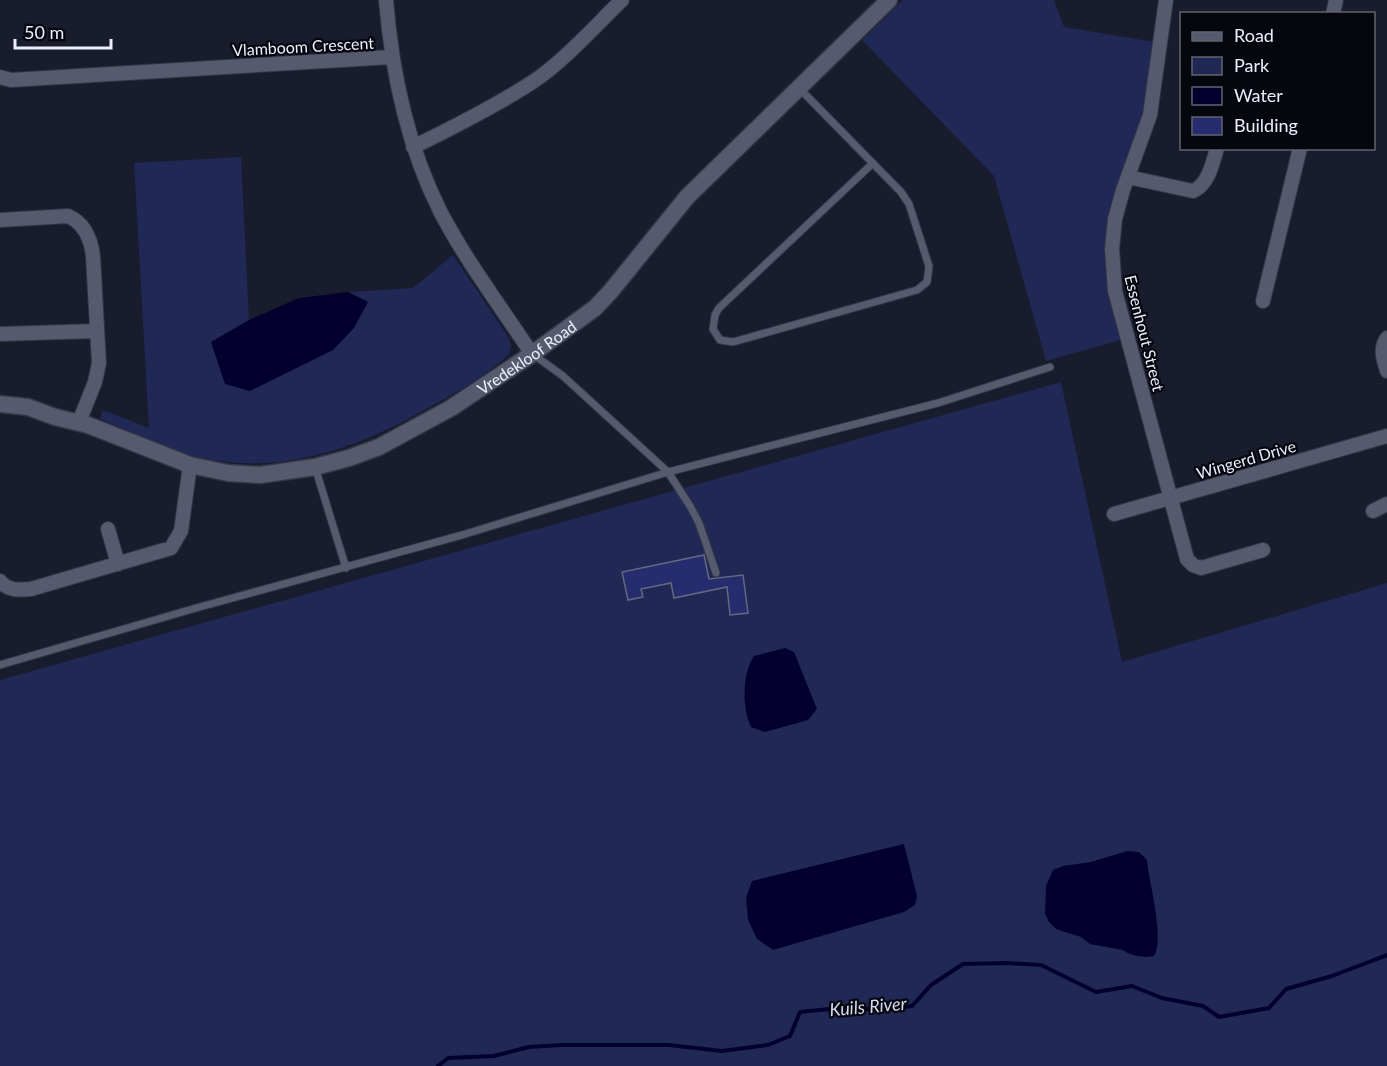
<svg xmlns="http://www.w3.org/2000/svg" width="1387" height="1066" font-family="Lato,sans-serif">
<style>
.green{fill:#202856}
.water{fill:#04002d}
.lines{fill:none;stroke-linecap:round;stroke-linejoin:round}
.stream{stroke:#04002d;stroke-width:4}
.building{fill:#252d6f;stroke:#63697e;stroke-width:1.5}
.service-casing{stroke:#323543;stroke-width:9}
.minor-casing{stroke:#323543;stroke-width:16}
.tertiary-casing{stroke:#323543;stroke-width:19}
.service{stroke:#555a6f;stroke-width:7}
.minor{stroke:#555a6f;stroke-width:14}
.tertiary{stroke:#555a6f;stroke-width:16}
.labels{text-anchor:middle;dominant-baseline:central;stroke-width:4.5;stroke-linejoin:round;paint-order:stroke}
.street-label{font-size:16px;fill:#eceffb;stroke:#06070e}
.water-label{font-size:18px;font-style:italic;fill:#d5dbef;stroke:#06070e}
</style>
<rect width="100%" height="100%" fill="#181c2d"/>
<!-- green -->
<path class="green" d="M903,0h151l10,27 90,15 -9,66 -38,162 2,22 12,48 -75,21 -52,-185 -132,-136z
M241,157l8,163 -38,22 157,-40 -20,-10 65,-4 40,-33 56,83 2,8 -2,8c-25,24 -58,41 -88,58 -69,38 -143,64 -223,45 -34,-8 -66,-25 -98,-38l3,-9 46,18 -15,-265z
M1061,382l61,280 265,-79v483h-1387v-386z"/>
<!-- water -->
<path class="water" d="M348,292l20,10 -14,26 -21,22 -83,41 -25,-7 -14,-42 38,-22 50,-22z
M785,648l9,4 23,57 -9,11 -43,12 -14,-5c-9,-19 -9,-53 3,-71z
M904,844l13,52 -2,9 -11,7 -131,38 -16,-11 -9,-19 -2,-22 6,-17z
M1127,851l12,1 8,8c2,23 18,78 7,96 -9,2 -24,0 -31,-6l-33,-6 -9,-7 -25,-8 -7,-7 -4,-8 1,-28 7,-16 10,-4 28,-4z"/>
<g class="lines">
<!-- stream -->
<path class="stream" d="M438,1066l10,-8 46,-2 35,-9 33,-2h107l53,6 46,-6 22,-9 10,-24 30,-3h61l21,-3 19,-21 32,-21 44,-1 34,2 55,27 36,-6 30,12 41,8 16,11 50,-9 17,-19 46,-13 55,-21"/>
</g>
<!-- building -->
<path class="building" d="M704,555l5,24 34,-4 5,38 -18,2 -3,-28 -53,11 -3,-15 -30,6 2,8 -15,3 -6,-28z"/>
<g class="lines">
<defs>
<path id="service" d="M799,88l102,104 8,12 20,62 -2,16 -10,8 -184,52 -13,-2 -7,-11 2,-14 4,-7 154,-145
M534,355l29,21 105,96 22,34 9,17 17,50
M315,467l31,101
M0,665l196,-57 266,-73 206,-63 270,-69 112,-36"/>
<path id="minor" d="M386,0c6,74 21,145 54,211 26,50 61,96 92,143
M1166,0l-16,115 -27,75 -8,29 -3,30 3,42 72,268 6,6 8,3 62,-18
M1333,14l3,-14
M0,77l11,3 381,-23
M413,147c41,-20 83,-41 121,-66 30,-20 62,-56 88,-81
M1128,177l65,14c15,-6 20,-28 24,-43
M0,220l68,-4c16,7 23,23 25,40l6,107 -4,19 -16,40
M1263,301l37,-153
M0,334l97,-3
M1387,338c-8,11 -3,22 0,33
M1373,511l14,-7
M1114,514l273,-78
M108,529l10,35
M0,581c8,10 19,9 31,8l140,-41 10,-17 9,-66"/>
<g id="tertiary">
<path id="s1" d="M0,404l28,3 27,10 33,8 102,40 38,8 32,2 55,-8 34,-9 30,-11 72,-39 81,-54 63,-46 16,-17 76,-94 202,-197"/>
</g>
</defs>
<!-- service casing -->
<use href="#service" class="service-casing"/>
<!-- minor casing -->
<use href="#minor" class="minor-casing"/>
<!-- tertiary casing -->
<use href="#tertiary" class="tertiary-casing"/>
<!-- service -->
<use href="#service" class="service"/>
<!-- minor -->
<use href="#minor" class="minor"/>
<!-- tertiary -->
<use href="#tertiary" class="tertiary"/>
</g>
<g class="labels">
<!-- street labels -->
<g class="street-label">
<text transform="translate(303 46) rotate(-3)">Vlamboom Crescent</text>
<text transform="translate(1145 333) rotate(76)">Essenhout Street</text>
<text stroke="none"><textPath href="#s1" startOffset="567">Vredekloof Road</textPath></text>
<text transform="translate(1246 459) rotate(-16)">Wingerd Drive</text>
</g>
<!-- water labels -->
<g class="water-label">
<text transform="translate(868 1006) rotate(-5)">Kuils River</text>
</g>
</g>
<!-- legend -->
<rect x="1180" y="12" width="195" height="138" fill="#06070e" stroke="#62646d" stroke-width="1.5"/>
<rect x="1192" y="32" width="30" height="9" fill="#555a6f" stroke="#62646d" stroke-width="1.5"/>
<text x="1234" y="42" font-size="18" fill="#eceffb">Road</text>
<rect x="1192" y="57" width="30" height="18" fill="#202856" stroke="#62646d" stroke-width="1.5"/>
<text x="1234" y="72" font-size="18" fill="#eceffb">Park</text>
<rect x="1192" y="87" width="30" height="18" fill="#04002d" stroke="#62646d" stroke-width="1.5"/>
<text x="1234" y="102" font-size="18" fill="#eceffb">Water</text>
<rect x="1192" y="117" width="30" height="18" fill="#252d6f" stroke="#62646d" stroke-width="1.5"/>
<text x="1234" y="132" font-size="18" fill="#eceffb">Building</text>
<!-- scale -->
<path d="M15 39v9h96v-9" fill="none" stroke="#eceffb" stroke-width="3"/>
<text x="24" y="39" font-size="18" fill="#eceffb" stroke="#06070e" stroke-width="4.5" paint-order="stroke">50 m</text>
</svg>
